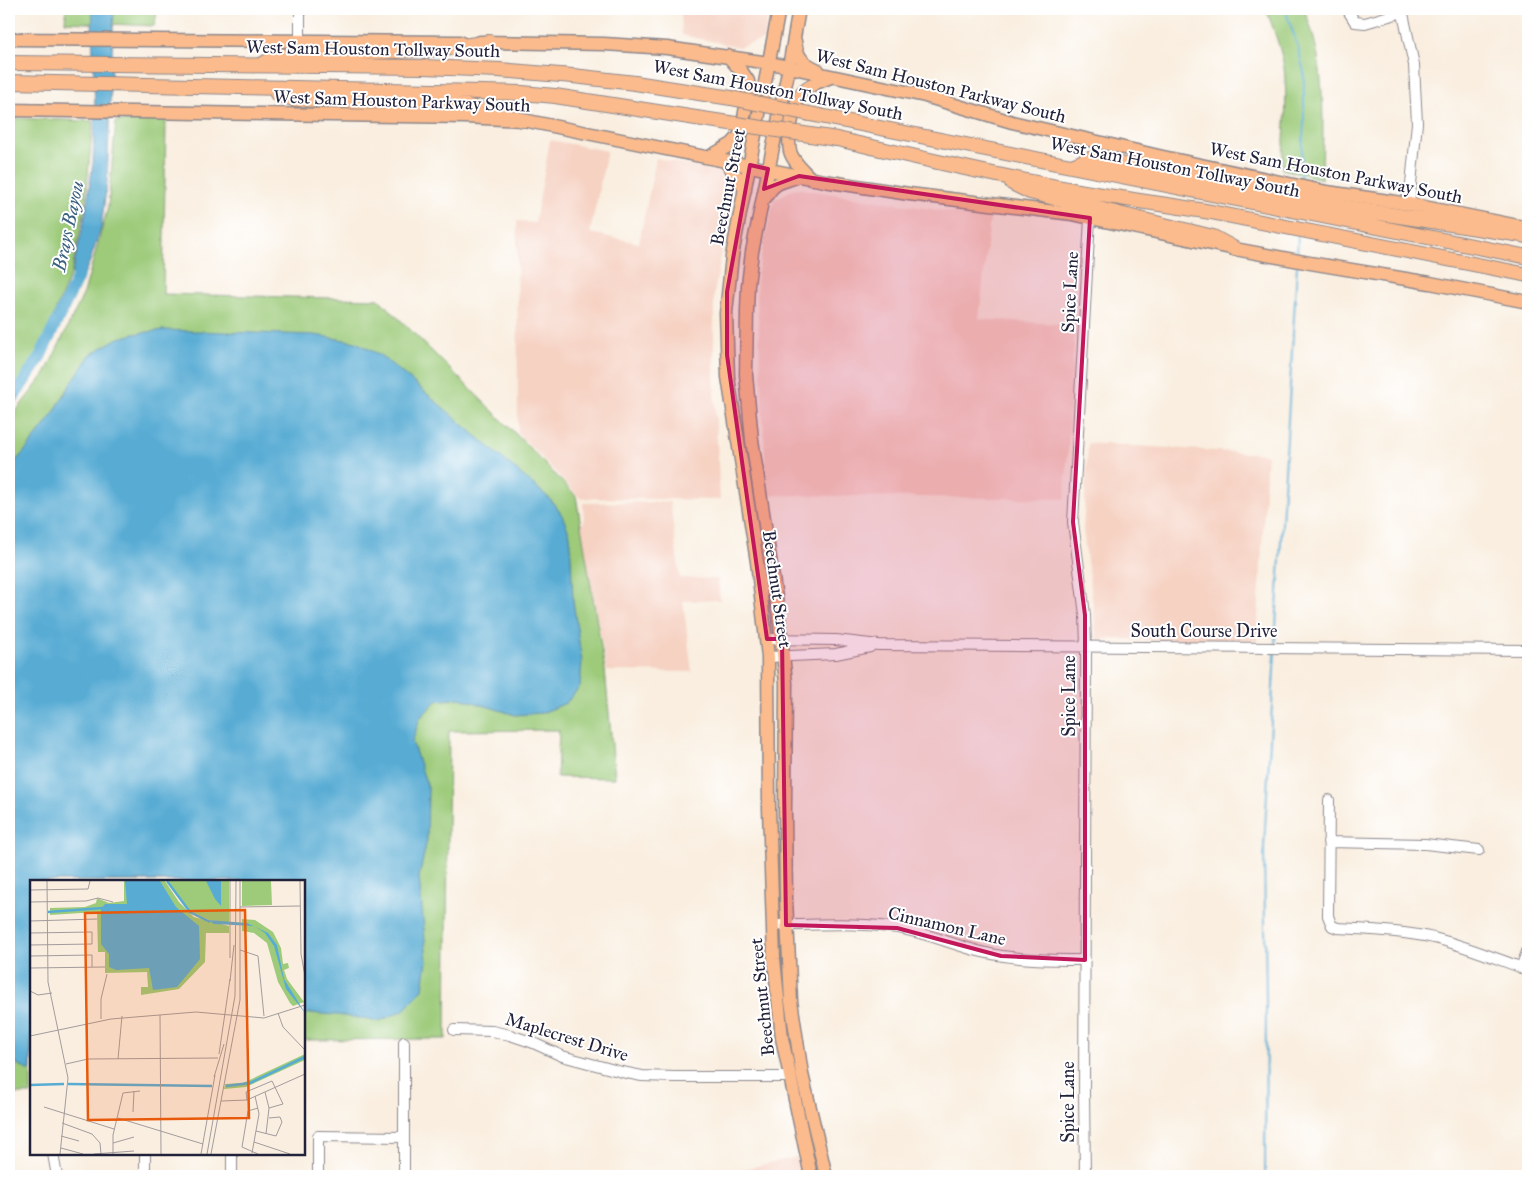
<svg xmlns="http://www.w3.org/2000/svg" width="1537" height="1185" font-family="'IM FELL Great Primer',serif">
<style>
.built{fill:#f6d2c3}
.green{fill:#9dcb7a;stroke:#60765a}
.water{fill:#58acd4;stroke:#3d6788}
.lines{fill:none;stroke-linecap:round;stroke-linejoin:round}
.stream{stroke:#58acd4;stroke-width:2}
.river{stroke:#58acd4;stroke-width:12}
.minor-casing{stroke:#8e888d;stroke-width:12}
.major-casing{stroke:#8e888d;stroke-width:15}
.highway-casing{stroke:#8e888d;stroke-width:16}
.minor{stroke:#fff;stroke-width:10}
.major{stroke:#fbbb8c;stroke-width:12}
.highway{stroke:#fbbb8c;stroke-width:14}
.highway-bridge-casing{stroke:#8e888d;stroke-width:16;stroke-linecap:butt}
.highway-bridge{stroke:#fbbb8c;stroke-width:14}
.marked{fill:#c2185b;fill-opacity:0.2;stroke:#c2185b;stroke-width:4;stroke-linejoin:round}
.labels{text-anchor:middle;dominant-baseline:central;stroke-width:4;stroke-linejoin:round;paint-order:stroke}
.street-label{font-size:18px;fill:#22223b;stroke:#fff}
.water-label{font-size:19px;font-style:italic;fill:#3a6080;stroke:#fff}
.inset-river{fill:none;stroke:#58acd4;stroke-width:2.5}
.inset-road{fill:none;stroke:#a39c9d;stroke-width:1}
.view{fill:#e8590c;fill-opacity:0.15;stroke:#e8590c;stroke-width:2.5}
.inset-edge{fill:none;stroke:#22223b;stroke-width:2.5}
</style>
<rect width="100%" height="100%" fill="#fff"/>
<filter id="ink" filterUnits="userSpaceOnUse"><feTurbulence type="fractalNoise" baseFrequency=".02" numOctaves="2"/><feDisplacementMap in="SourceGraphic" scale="10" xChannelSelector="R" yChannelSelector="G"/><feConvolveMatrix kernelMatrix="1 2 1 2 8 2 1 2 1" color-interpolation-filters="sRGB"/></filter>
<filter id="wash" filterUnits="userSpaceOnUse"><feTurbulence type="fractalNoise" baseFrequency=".0096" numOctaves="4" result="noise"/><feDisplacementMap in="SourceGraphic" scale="20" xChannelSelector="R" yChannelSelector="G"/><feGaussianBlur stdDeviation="1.12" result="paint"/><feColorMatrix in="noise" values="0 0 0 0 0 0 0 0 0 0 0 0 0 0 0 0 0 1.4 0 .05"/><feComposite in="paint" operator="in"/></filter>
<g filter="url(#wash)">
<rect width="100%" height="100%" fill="#f9eedf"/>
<!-- built -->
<path class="built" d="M681,9h89l-7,31 -25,7 -56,-12z
M550,140l57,11 -17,82 49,10 17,-85 64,14 12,22 -18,101v89l6,116 -140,-2 -62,-65 -1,-212 18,2z
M795,188l195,30 -11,101 96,6 -10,174 -298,-4 -11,-217 18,-78z
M1088,443l179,11 -10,187 -161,-2 -3,-34 -10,-74z
M670,502l10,76 38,1 2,21 -37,1 9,71 -85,-1 -26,-148h3l-1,-20z
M797,1157l5,19h-91z"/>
<!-- green -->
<path class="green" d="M66,9h92l-4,17 -89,-4z
M1266,9h38c23,54 19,113 18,170l-40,-10c2,-33 6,-67 2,-101 -3,-20 -11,-40 -18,-59z
M9,118l84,3 -8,87 -14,66 -33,78 -29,46z
M166,120l-3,174 216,5 133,131 64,66 29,174 10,108 -58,-1 2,-47 -110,1 -3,308 -142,1v-159h-273v213h-22v-674l36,-46 39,-81 24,-86 8,-86z"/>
<!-- water -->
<path class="water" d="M93,9h21l-7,174 -6,45 -11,33 -7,16 -11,-3 13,-57 8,-55 2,-53 -3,-78z
M163,330l152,5 41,7 24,13 32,26 138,118 12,16 8,20 3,66 9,61 -2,25 -14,16 -24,10 -27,2 -55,-17 -24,3 -16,17 -8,24 16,46 -1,52 -8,37 8,84 -4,28 -19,21 -24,11 -43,-6 -28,-2 -5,3v-135h-273v189h-4l-18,-11v-590l20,-23 24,-32 19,-32 18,-27 26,-16 18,-5z"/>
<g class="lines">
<!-- stream -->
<path class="stream" d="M1285,9l13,38 6,26v49l-4,60
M1297,255l1,-20
M1275,644l22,-379
M1265,1176l1,-173 -2,-156 11,-196"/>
<!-- river -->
<path class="river" d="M9,404l30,-45 38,-80 5,-19"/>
</g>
</g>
<g filter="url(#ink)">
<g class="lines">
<defs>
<path id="minor" d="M1347,9l8,13 10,1 38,-11
M1402,9l12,56 3,58 -8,81
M300,41v-32
M767,639l69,1 43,5 649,5
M768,657l68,-3 34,-7
M1329,800l-1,116 4,10 6,2c32,2 64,3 96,10 32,8 63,21 94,32
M1328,842l97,2 54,6
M780,925c39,0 79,-3 118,3 29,5 56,17 84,24 34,8 68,8 103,8
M1521,968l7,-19
M454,1030l38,1 18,4 21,7 31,14 60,16 20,4 33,1h114
M53,1154l4,22
M145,1154v22
M232,1176v-22
M318,1176v-40l86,1
M404,1176v-134
M1085,1176l-1,-86 2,-443 -1,-32 -12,-93 17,-304"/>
<path id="major" d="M779,9l-47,247 -6,57 2,64 29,185 11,95 1,152 5,150 8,79 29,138
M799,9l-10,58 -37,185 -4,33 -1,25 -1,65 6,65 27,177 7,66 -1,127 1,89 5,102 11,73 24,102
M9,39l451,3
M795,41c2,17 8,22 23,29
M480,42l124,2 63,4 103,15 155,33 87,26 151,35 164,35 82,12 119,24
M9,110l456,7 58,3 301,61 85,13 163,20 163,35 75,14 120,20 98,19
M709,157l23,-13 9,-10 8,-44 -1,-9 -6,-9 -14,-16
M725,161l13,17 7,12
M811,179c-7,-8 -16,-15 -20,-25 -5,-11 2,-50 10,-60 6,-9 20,-13 30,-17
M765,198c10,-17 15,-15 32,-21"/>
<path id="highway" d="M9,63l415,4 75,3 74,6 62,7 96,15
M261,65l16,-9 166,-7 46,-7
M9,82l513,11 33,3 141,22
M277,94l17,5 173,7 56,14
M810,114l718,143
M837,139c88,20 176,41 265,56 36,6 73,11 109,17l317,63
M1072,166l17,-7 107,18 152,31 180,28
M1012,183l18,9 183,45 22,12"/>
</defs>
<!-- minor casing -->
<use href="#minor" class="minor-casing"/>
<!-- major casing -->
<use href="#major" class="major-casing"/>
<!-- highway casing -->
<use href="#highway" class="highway-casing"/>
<!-- minor -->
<use href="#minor" class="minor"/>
<!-- major -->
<use href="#major" class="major"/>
<!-- highway -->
<use href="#highway" class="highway"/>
<defs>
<path id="highway-bridge" d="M731,98l79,16
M696,118l141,21"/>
</defs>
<!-- highway-bridge casing -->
<use href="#highway-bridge" class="highway-bridge-casing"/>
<!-- highway-bridge -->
<use href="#highway-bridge" class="highway-bridge"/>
</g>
</g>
<!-- marked area -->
<path class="marked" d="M750,165l18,4 -4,20 35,-13 291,42 -17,304 12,93v345l-84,-4 -104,-28 -111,-3 -4,-286h-15l-40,-284v-63z"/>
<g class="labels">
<!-- street labels -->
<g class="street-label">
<text transform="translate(373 49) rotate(1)">West Sam Houston Tollway South</text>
<text transform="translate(941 86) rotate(14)">West Sam Houston Parkway South</text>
<text transform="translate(778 90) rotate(11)">West Sam Houston Tollway South</text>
<text transform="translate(402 101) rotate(2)">West Sam Houston Parkway South</text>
<text transform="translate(1175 167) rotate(11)">West Sam Houston Tollway South</text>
<text transform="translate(1336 173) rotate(11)">West Sam Houston Parkway South</text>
<text transform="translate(728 187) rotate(-79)">Beechnut Street</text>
<text transform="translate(1070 292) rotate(-87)">Spice Lane</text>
<text transform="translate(777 589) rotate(82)">Beechnut Street</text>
<text x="1204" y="631">South Course Drive</text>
<text transform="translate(1069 696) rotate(-90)">Spice Lane</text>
<text transform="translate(947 926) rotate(13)">Cinnamon Lane</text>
<text transform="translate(762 997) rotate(-96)">Beechnut Street</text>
<text transform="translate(567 1037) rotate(17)">Maplecrest Drive</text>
<text transform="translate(1068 1102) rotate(-90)">Spice Lane</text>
</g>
<!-- water labels -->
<g class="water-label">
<text transform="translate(68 226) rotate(-78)">Brays Bayou</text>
</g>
</g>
<!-- overview -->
<g transform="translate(30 880)">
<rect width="275" height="275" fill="#f9eedf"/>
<path d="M94,1h41l14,21 15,15 35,9v7h-23l-1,29 -26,27 -38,6v-8h7l-1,-15 -42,1v-21h-7l-1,-40 -47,3v-7l35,-1 11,-4 1,-5 12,5 15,-2zM137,1h62v42l-21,-3 -18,-9zM212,1h29l1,24 -30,1zM212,39l13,1 18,12 8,16 2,16 5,-1 1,5 -5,2 3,9 17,23 -11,4 -3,-3 -12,-21 -11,-39 -13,-10 -12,-2zM275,174v6l-59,27 -22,2 1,-5 18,-1z" fill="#9dcb7a"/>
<path d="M95,1h35l16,26 23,19 1,33 -23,28 -24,3 -4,-22 -33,2 -7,-3v-13l-8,-10v-35l4,-5h22zM176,1h15v25l-6,-7zM178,40l39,3 21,10 9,12 7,34 21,34 -19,-24 -12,-43 -9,-13 -11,-7 -40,-2z" fill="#58acd4"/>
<path class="inset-river" d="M137,1l23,31 20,10M18,32l55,-4M38,204l144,2M0,205l34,-1M196,206l24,-3 55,-26"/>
<path class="inset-road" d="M17,1l1,101 20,96 -8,76M270,1l1,73 4,22M0,10l58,-1 2,-8M0,22l56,-1 12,-3 15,4M210,27l60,-1M0,41l67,-2M0,53l62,-1v12l-62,1M210,70l18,6 6,60M0,76l62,-1v12M200,78v-77M0,88l75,-1M200,101l4,-36M0,111l8,4 14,-2M248,133l5,14 22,23M130,135l1,139M71,139v-20l6,-25M0,156l81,-17 85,-7 68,6 41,-13M189,174l11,-75M88,179l4,-43M36,184l22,-5 130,-1M184,197l10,-33M235,212l4,16 -3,26M217,220l-1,-8 26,-11 11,23 -14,4M191,221l26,-1 58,-26M14,227l70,22M103,232l1,-21M88,238l85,26M32,243l30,11 8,9 1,11M226,251l20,5 6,-14 -2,-5 -11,1M31,256l18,5M224,262l36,12M83,263l21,-6M31,268l22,6M222,273l7,-39 -4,-18M64,274l40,-3M83,274v-19l10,-42 17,-2M171,274l14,-79M177,274l28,-158 1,-115M181,274l29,-154v-119M228,274l-16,-7 6,-36 10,-3"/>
<path class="view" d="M215,30l4,208 -161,2 -3,-207z"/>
<rect width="275" height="275" class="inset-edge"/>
</g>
<!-- margin -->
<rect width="1537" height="1185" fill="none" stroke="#fff" stroke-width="30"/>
</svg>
